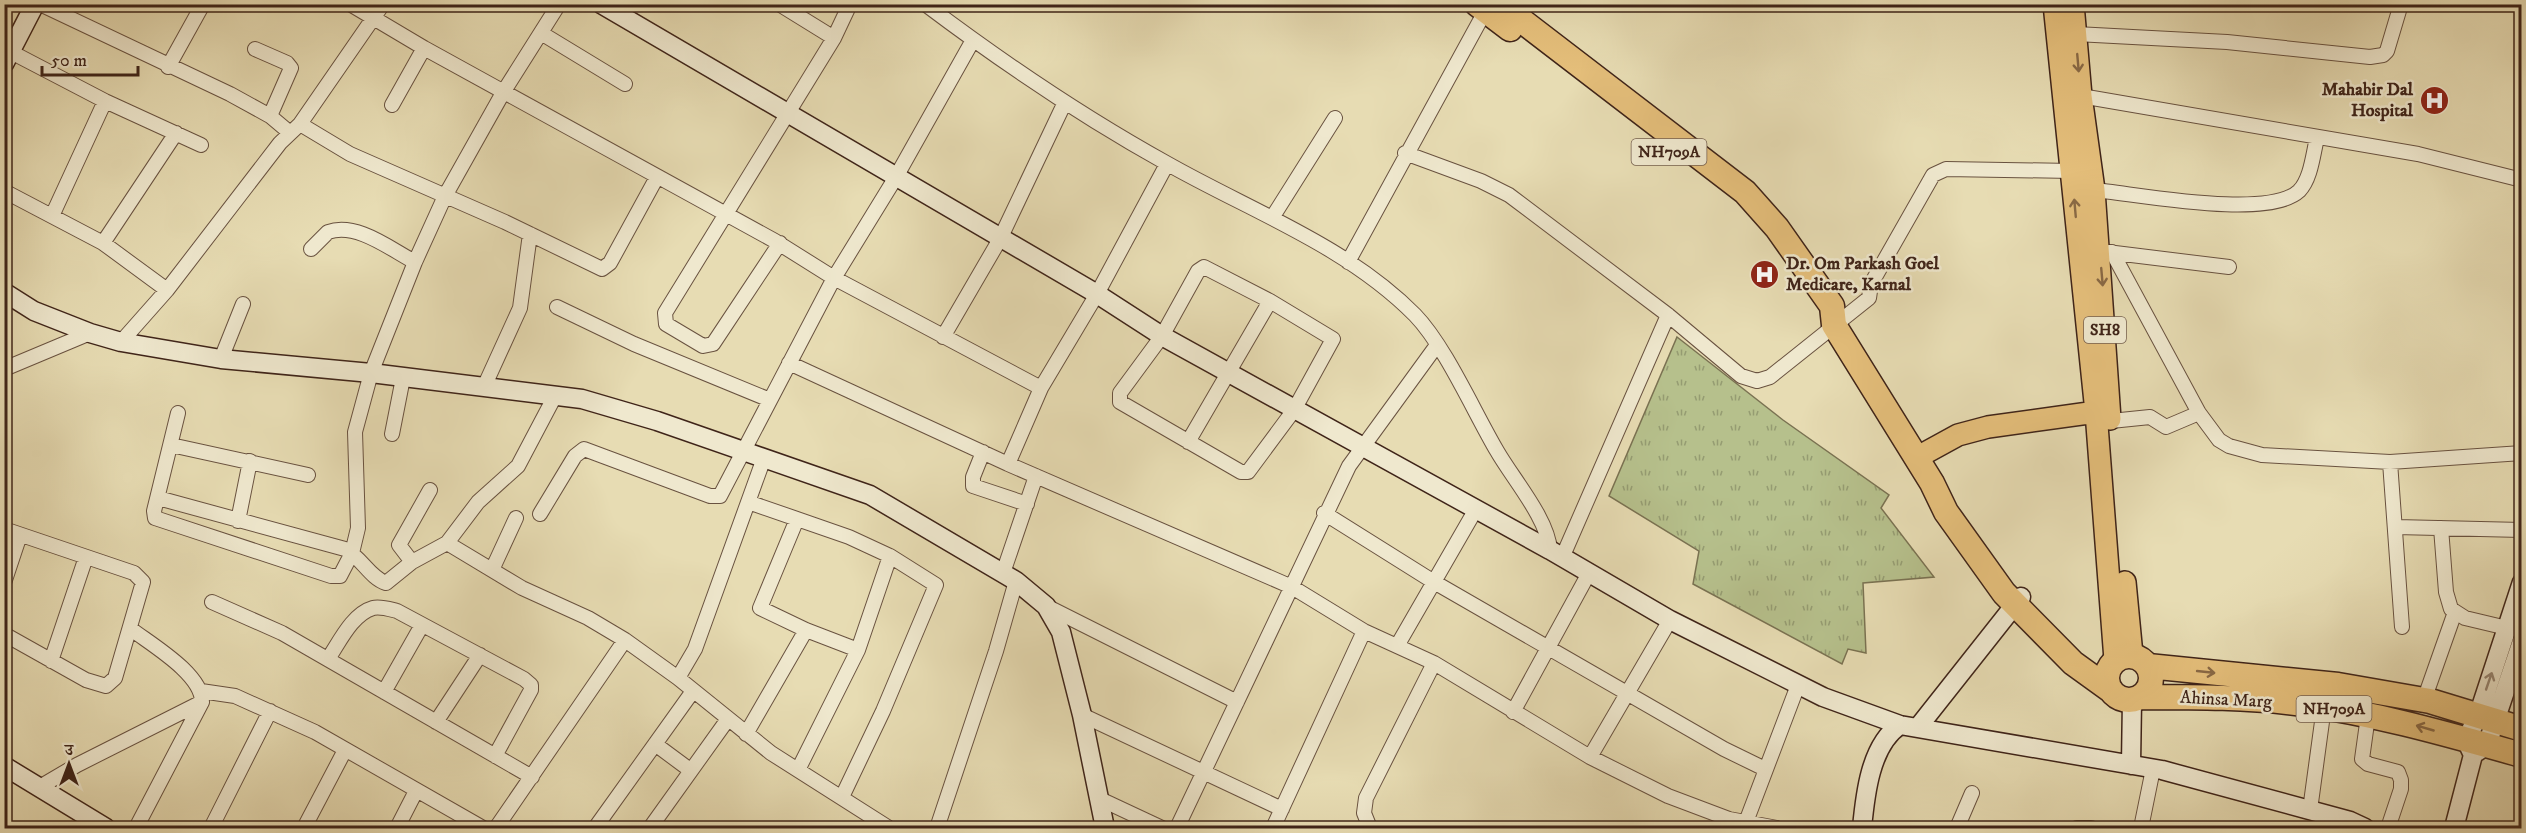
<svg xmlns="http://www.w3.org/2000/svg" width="2526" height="833" font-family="'IM FELL DW Pica','Noto Serif Devanagari',serif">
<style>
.grass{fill:url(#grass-tufts);stroke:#7a7252;stroke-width:1.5}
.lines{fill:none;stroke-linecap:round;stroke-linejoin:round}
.street-casing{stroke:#695240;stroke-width:16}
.secondary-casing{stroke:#3f2419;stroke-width:21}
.primary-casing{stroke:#3f2419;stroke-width:24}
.highway-casing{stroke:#3f2419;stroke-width:27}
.street{stroke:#efe8ce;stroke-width:14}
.secondary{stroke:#efe8ce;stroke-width:18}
.primary{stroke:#e4be7a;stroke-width:21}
.highway{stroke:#e4be7a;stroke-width:24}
.oneway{stroke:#896945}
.oneway2{stroke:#978674}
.labels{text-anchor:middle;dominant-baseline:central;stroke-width:5;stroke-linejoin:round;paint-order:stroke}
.shield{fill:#efe8ce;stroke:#745f4f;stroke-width:1.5}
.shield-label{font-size:16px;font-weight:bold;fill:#3f2419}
.poi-label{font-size:18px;font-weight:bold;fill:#3f2419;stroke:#efe8ce;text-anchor:end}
.street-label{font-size:18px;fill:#3f2419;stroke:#efe8ce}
</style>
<defs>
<pattern id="grass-tufts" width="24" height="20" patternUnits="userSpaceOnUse" patternTransform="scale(1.5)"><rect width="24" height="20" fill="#b6c08c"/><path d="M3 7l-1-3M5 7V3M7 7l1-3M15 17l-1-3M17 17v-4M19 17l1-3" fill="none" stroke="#959c72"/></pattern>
</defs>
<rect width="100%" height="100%" fill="#e7dcb3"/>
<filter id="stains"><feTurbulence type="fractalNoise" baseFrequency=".00333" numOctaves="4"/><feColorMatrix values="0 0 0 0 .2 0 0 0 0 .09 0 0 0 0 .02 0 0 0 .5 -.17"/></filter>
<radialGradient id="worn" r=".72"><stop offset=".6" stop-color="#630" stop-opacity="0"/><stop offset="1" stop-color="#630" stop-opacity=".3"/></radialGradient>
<!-- grass -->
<path class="grass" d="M1677,337l106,83 106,75 -8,13 53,69 -71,6 3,70 -18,-4 -6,15 -149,-80 6,-33 -90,-55z"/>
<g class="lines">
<defs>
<path id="street" d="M40,4l190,90 40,22 19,16
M350,4l74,44 351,193 59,37 207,110
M779,4l55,34
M925,4c77,58 158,113 243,160 83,47 179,82 247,151 30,31 59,97 82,136 16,28 51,68 53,99
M541,33l84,51
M2076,34l151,8 143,15 13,-2 4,-4 14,-47
M255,49l32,14 4,5 -21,48
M11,52l94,49 96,44
M168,67l35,-63
M2081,96l337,58 104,26
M392,105l32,-57
M300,124l50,30 155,68 97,47 8,-6 47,-86
M1405,153l76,28 28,14 159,120 73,61 16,5 13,-4 99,-79 2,-14 62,-109 13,-6 126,2
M2094,190c44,4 174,30 205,1 12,-12 14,-37 18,-53
M4,191l99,52 64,47
M52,216l53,-115
M1272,218l63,-100
M103,243l73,-110
M780,243l-67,101 -10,2 -37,-22 -1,-11 169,-275 16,-34
M311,249l17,-17c29,-10 62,17 87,30
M2107,252l122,15
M2112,252l87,161 20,27 10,6 33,9 128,7 132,-9
M1348,262l140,-256
M1204,267l66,34 63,38 -39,71 -46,62h-7l-121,-70v-9l42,-57 36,-65z
M557,307l77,37 136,56
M943,337l57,-98 65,-137
M121,342l46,-52 113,-147 20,-19 83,-120
M221,359l22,-55
M789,363l219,101 284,123 72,44 70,32 156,94 78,39 61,23 48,9
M4,369l86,-36
M484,387l36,-79 10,-74
M178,413l-24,98 1,7 176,58h9l12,-23 6,-25 -3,-96 16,-59 44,-111 30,-66 59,-105 55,-87
M2111,421l39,-4 16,10 33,-14
M392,434l11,-56
M1188,442l82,-141
M171,445l137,30
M983,452l-10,25v9l54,18
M2390,462l12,165
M1008,464l33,-76 56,-94 70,-130
M158,498l187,51c16,8 25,29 41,34l26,-21 35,-19 31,-41 40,-36 38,-72
M748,502l101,35 41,19 46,29 -53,126 -41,86
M1324,513l110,69 290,167 41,20
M540,514l35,-58 9,-7 126,47h10l114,-218 62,-101 77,-137
M797,519l-37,89 46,22 52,20
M238,521l12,-60
M2396,527l126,3
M2441,528l5,64 5,17 14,9 42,10
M4,529l130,44 9,9 -28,96 -9,8 -20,-6 -82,-46
M447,543l75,45 66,30 37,22 53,38 93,75 118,75
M1562,558l106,-243
M412,562l-13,-17 31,-55
M492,570l24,-52
M1003,573l33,-97
M4,583l16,-48
M212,602l70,31 250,144
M1046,606l191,96
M131,629c21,16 71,45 71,73l-66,126
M1397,646l79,-137
M328,659c11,-16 24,-45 45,-51 7,-2 16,1 24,3l127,68 7,6v5l-36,66
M51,661l35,-104
M678,678l17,-29 69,-191
M201,691l34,5 80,36 168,96
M384,692l38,-67
M2424,700l31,-88
M1513,712l76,-139
M1082,715l200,94
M2368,716l-6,43 6,5 30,8 3,8v9l-13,39
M436,722l44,-67
M746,734l60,-104
M655,744l35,26
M1590,757l80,-137
M798,770l60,-120 32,-94
M38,788l39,-23 125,-63
M1100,799l62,29
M2310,810l14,-103
M1746,822l52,-137
M211,828l59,-117
M304,828l41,-78
M397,828l19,-37
M496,828l129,-188
M595,828l98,-137
M650,828l78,-109
M937,828l59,-177 20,-70
M1177,828l172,-362 88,-121
M1273,828l91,-197
M1370,828l-6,-15 2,-15 68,-135
M1957,828l15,-35
M2077,828h14
M2141,828l12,-59"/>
<path id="secondary" d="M601,4l496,290 65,42 388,214 120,70 153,77 77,28 262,45 188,51 15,7
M4,64l31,-60
M4,292l30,19 56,22 31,9 100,17 150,14 211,26 75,22 213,74 146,86 30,25 15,26 21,83 23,113
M1919,726l102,-129
M2477,752l10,-7 35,-104
M2473,755l-7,-15 12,-24 44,-134
M2131,765l1,-65
M4,766l102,62
M1862,828c3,-32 8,-83 38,-103
M2454,828l19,-73"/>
<path id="primary" d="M2054,4l42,408 19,248
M2073,4l8,92 13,94 16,229
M1916,458l42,-23 30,-8 108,-15
M2125,582l7,73"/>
<path id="highway" d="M1477,4l33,25
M1500,4l245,188 32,36 55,78 2,19 98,158 14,29 58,81 69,70 36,26
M2107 678a22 22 0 1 1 44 0a22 22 0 1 1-44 0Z
M2148,666l190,19 92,16 92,28
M2141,697c54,0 110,0 163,7 74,10 146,31 218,51"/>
</defs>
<!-- street casing -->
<use href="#street" class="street-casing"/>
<!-- secondary casing -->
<use href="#secondary" class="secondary-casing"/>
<!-- primary casing -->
<use href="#primary" class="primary-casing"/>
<!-- highway casing -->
<use href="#highway" class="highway-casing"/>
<!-- street -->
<use href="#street" class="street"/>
<!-- secondary -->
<use href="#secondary" class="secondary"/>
<!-- primary -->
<use href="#primary" class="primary"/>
<!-- highway -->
<use href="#highway" class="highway"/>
</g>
<!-- one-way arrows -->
<defs><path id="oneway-shaft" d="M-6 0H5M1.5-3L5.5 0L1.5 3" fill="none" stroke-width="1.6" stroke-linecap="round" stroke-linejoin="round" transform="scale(1.5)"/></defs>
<g class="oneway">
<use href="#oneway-shaft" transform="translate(2078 63) rotate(85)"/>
<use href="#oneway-shaft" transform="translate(2075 208) rotate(-95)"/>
<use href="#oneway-shaft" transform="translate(2102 277) rotate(85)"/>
<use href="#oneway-shaft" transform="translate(2206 672) rotate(6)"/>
<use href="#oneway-shaft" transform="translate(2425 728) rotate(-164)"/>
</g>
<use class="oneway2" href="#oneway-shaft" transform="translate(2489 681) rotate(-71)"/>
<!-- icons -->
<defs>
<symbol id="hospital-disc" viewBox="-11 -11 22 22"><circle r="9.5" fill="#8f2418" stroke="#efe8ce"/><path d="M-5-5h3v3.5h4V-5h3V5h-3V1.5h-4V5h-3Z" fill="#fff"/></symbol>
</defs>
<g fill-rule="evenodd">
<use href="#hospital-disc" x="2418" y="84" width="33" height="33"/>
<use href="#hospital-disc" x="1748" y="258" width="33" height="33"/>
</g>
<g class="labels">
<!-- shield labels -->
<g class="shield">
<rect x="1631.5" y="139" width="75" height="26" rx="4.5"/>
<rect x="2084" y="317" width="42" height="26" rx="4.5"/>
<rect x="2296.5" y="696" width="75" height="26" rx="4.5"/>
</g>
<g class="shield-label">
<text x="1669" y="152">NH709A</text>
<text x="2105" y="330">SH8</text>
<text x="2334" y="709">NH709A</text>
</g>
<!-- poi labels -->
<g class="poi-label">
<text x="2413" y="90">Mahabir Dal<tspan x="2413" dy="21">Hospital</tspan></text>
<text x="1786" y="264" text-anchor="start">Dr. Om Parkash Goel<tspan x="1786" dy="21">Medicare, Karnal</tspan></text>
</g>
<!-- street labels -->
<g class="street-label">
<text transform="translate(2226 700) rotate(3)">Ahinsa Marg</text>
</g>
</g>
<!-- margin -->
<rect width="2526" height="833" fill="none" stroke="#e7dcb3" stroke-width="24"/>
<rect x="6" y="6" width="2514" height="821" fill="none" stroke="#3f2419" stroke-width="3"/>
<rect x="12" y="12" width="2502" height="809" fill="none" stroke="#3f2419" stroke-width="1.5"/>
<!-- north arrow -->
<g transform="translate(69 764)" stroke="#efe8ce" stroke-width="4.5" paint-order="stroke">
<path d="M0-4.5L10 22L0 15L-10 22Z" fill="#3f2419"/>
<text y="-9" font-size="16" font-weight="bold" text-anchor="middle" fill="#3f2419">उ</text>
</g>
<!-- scale -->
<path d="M42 66v9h96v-9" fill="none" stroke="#3f2419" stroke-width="3"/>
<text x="51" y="66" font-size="18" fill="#3f2419" stroke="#efe8ce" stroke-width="4.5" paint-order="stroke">50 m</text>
<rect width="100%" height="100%" filter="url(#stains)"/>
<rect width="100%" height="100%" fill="url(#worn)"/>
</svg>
